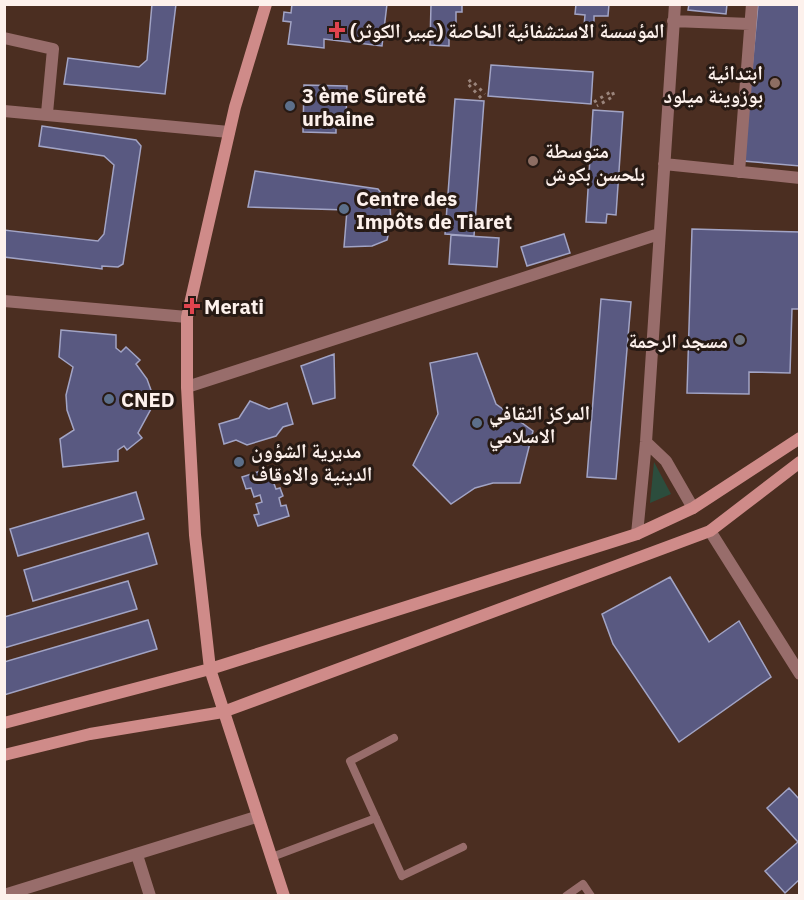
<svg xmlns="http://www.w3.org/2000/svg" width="804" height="900" font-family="'IBM Plex Sans','Noto Naskh Arabic',sans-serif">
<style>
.green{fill:#2c4d3d}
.building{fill:#595981;stroke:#a2a4c5;stroke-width:1.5}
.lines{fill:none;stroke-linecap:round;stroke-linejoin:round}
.path{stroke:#9b857c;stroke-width:3;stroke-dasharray:3 4.5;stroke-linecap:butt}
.lane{stroke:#986d6b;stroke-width:8}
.street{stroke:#986d6b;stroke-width:12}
.secondary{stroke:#cf8b89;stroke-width:12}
.health-dot{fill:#e0444e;stroke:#271a14;stroke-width:2}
.education-dot{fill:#8d6e63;stroke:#271a14;stroke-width:2}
.service-dot{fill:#5c6f8a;stroke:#271a14;stroke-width:2}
.worship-dot{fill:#6b7280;stroke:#271a14;stroke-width:2}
.labels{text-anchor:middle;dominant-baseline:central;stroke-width:6;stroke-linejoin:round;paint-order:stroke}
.poi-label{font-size:20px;font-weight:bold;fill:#fdf1ec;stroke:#271a14;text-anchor:start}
</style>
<rect width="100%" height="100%" fill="#4b2e21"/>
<!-- green -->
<path class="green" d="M654,462l17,32 -21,9z"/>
<!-- building -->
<path class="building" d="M152,4h24l-11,90 -101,-10 4,-26 71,9 8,-7z
M292,4h95l-5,42 -58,-7v9l-36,-4 3,-22 -8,-1 1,-9 7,1z
M431,4h31v8h-6v21h-7v13l-19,-1z
M576,4h33l-1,12h-14v10h-10l1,-11 -10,-1z
M689,4h38l-1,10 -38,-4z
M758,4h42v162l-57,-5z
M491,65l102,7 -2,32 -103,-8z
M304,85l43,1 -1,34h-10v13l-33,-1z
M455,99l29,2 -10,135 -29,-2z
M593,110l30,2 -7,103 -9,-1 -1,9 -20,-1z
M42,126l94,14 5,6 -18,118 -5,3 -16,-1v3l-98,-12v-27l94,11 6,-7 10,-69 -10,-9 -65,-10z
M255,171l123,18 12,16 1,18 -4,17 -15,6 -28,1 3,-37 -99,-3z
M692,229l108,3v77h-8l-2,64 -41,-1v22l-62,-1z
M564,234l6,19 -43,13 -6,-19z
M451,235l48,3 -2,29 -48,-3z
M601,299l30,3 -15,177 -29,-2z
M61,330l55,5v13l5,4 5,-5 14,13 -4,4 11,15 5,14v14l-14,26 4,5 -15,12 -3,-4 -6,4v11l-55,6 -3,-28 14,-9 -7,-20 -1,-15 7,-28 -14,-10z
M477,353l19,51 37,27 -13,52h-27l-18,5 -24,16 -38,-39 25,-51 -8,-51z
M334,354l1,44 -22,6 -12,-38z
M250,401l19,8 18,-6 6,21 -10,3 -7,9 -29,9 -11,-5 -12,4 -5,-20 20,-6z
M273,467l4,12 -4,2 3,8 4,-1 3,8 -4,2 2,8 5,-1 3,11 -31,10 -4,-11 5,-1 -3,-10 6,-2 -2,-7 -6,2 -3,-9 -5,1 -4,-12z
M136,492l8,27 -126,37 -8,-27z
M148,533l9,31 -124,37 -9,-31z
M670,577l39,65 30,-21 32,56 -92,65 -66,-98 -11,-30z
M128,581l9,28 -133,39v-31z
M148,620l9,29 -153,46v-33z
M789,788l11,12v79l-15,14 -20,-22 33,-29 -31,-34z"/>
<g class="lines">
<!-- path -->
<path class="path" d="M481,98l-14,-15 4,-3 14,14
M594,102l18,-11 2,5 -17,10"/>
<!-- lane -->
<path class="lane" d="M394,738l-44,23 52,115 61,-29
M272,857l104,-39
M566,896l17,-12 8,12"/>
<!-- street -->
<path class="street" d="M673,21l77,3
M4,38l49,11 -6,64
M4,111l225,21
M664,164l136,14
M739,172l13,-168
M4,301l183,16
M187,387l472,-153
M646,442l20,19 27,47
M710,531l90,143
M637,534l9,-92 29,-438
M137,855l13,41
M4,895l252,-78"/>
<!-- secondary -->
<path class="secondary" d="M266,4l-31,103 -48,210v70l8,148 15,134 74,227
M4,723l206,-54 427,-135 56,-26 107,-70
M4,755l86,-21 133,-22 487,-181 90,-69"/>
</g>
<!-- markers -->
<g class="health-dot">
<path d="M334 21h6v6h6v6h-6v6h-6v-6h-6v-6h6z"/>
<path d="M189 297h6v6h6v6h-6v6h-6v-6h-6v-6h6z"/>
</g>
<g class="education-dot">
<circle cx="775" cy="83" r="6"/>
<circle cx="533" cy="161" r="6"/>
</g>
<g class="service-dot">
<circle cx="290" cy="106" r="6"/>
<circle cx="344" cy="209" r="6"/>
<circle cx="109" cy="399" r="6"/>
<circle cx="477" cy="423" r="6"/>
<circle cx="239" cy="462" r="6"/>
</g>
<circle class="worship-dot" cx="740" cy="340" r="6"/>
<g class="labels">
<!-- poi labels -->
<g class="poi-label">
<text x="350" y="30">المؤسسة الاستشفائية الخاصة (عبير الكوثر)</text>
<text x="763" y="72" text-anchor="end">ابتدائية<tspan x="763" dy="23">بوزوينة ميلود</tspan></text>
<text x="302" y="95">3 ème Sûreté<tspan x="302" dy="23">urbaine</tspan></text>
<text x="545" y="150">متوسطة<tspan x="545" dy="23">بلحسن بكوش</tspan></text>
<text x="356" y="198">Centre des<tspan x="356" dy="23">Impôts de Tiaret</tspan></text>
<text x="204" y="306">Merati</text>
<text x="728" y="340" text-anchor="end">مسجد الرحمة</text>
<text x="121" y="399">CNED</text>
<text x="489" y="412">المركز الثقافي<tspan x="489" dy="23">الاسلامي</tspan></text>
<text x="251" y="450">مديرية الشؤون<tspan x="251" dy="23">الدينية والاوقاف</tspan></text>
</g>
</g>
<!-- border -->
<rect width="804" height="900" fill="none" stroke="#fdf1ec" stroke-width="12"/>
</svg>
